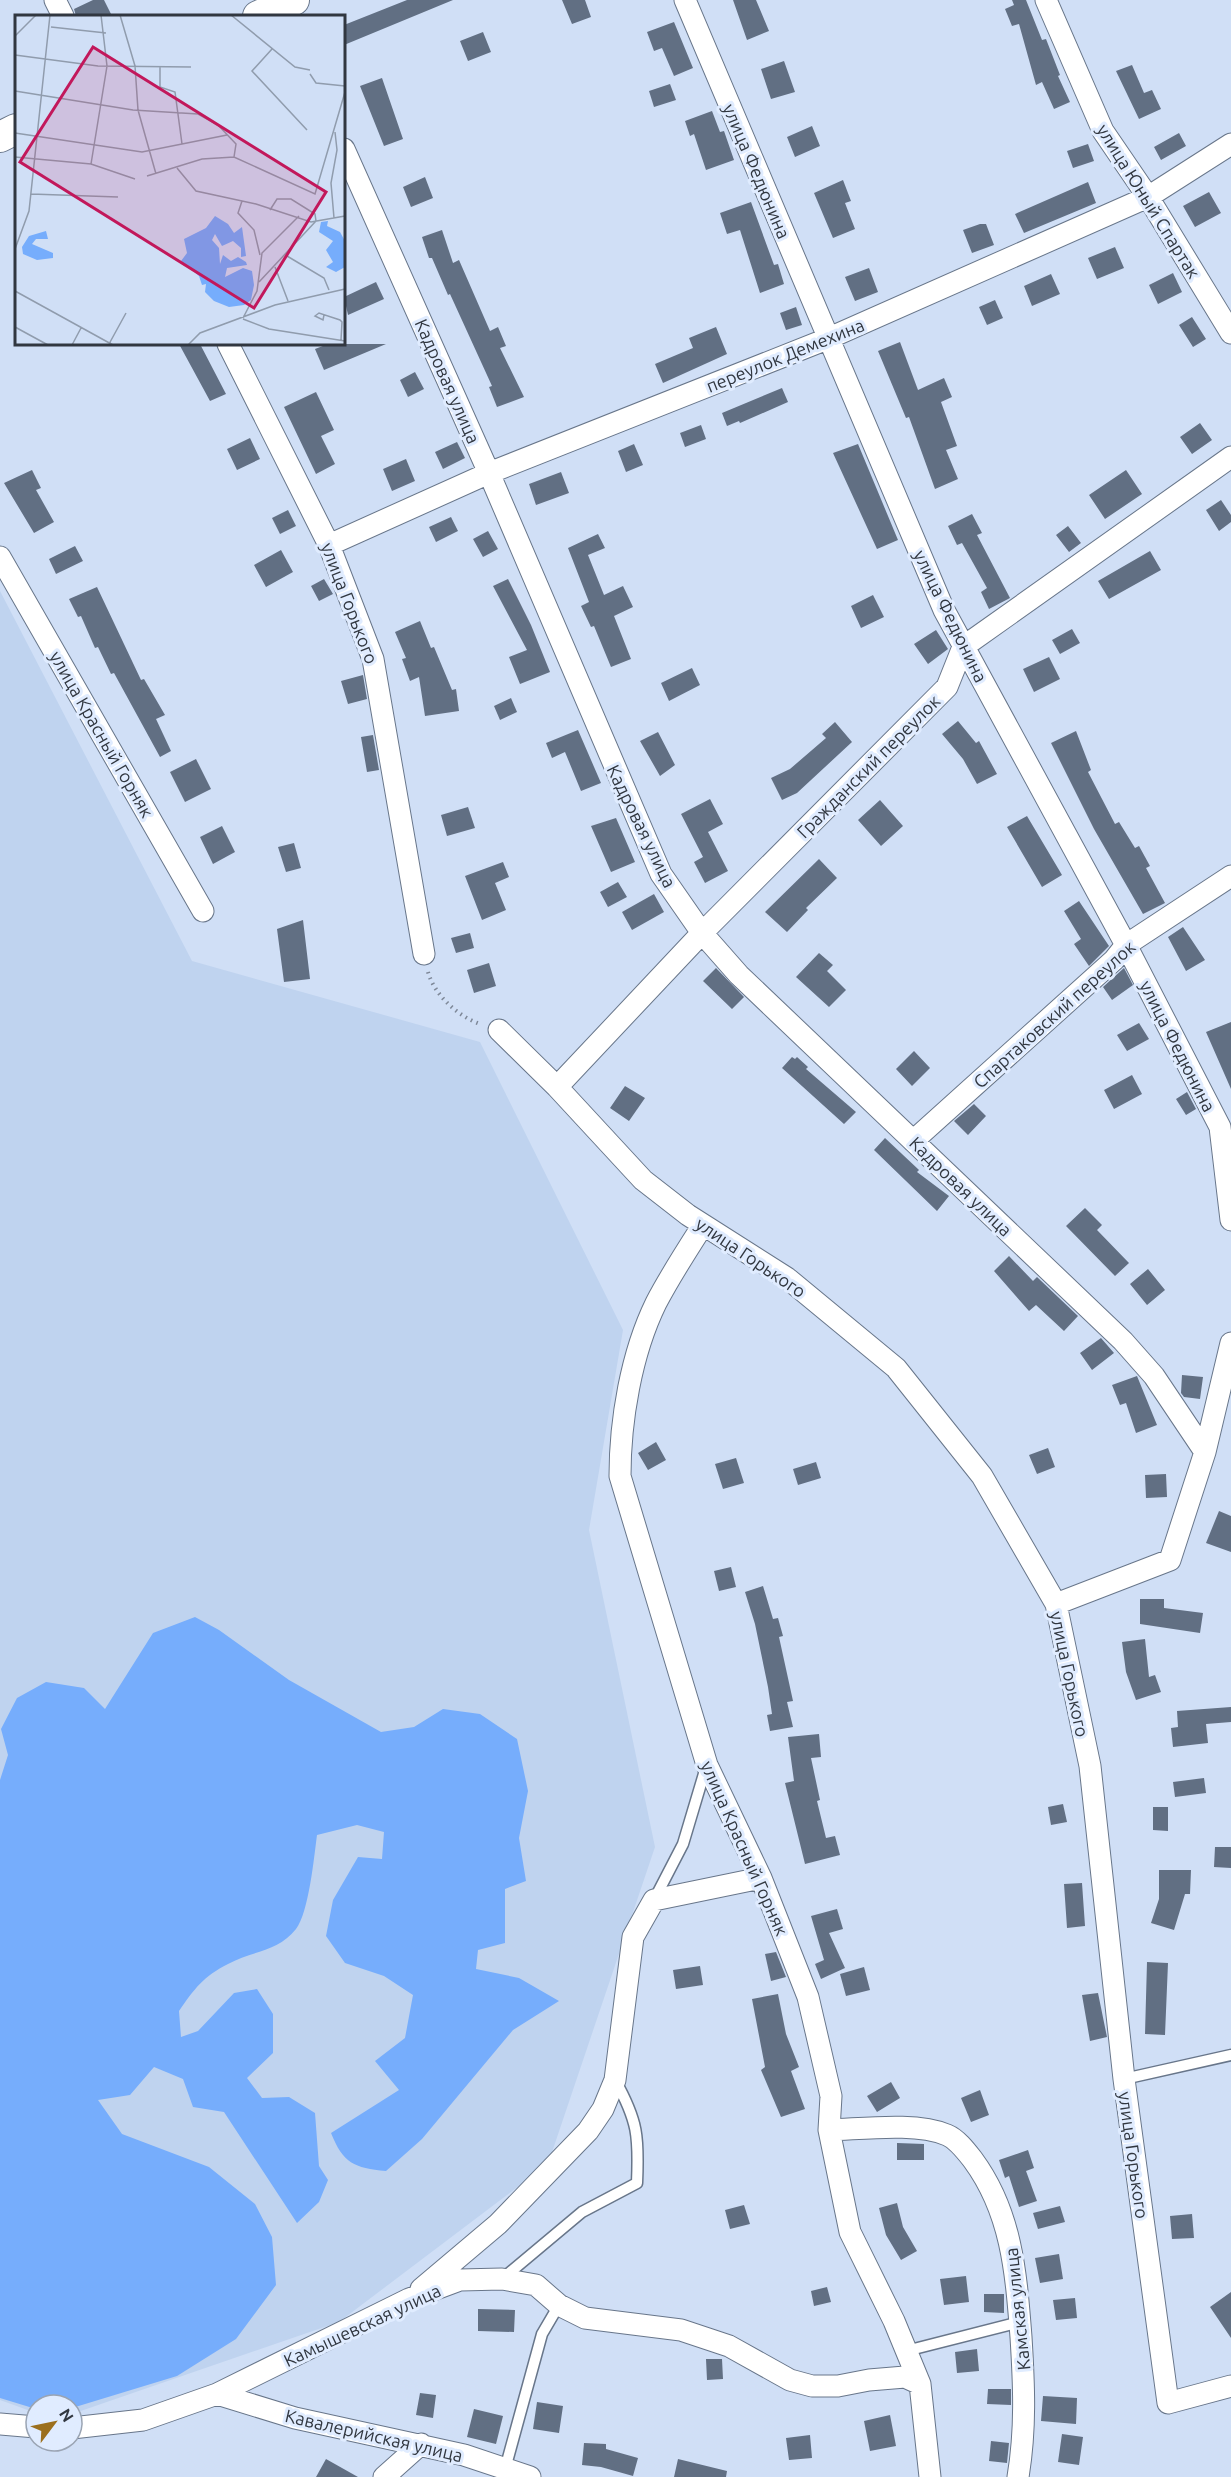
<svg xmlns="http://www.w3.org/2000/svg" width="1231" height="2477" font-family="Ubuntu,sans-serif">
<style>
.built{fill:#bfd3ef}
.forest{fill:#76adfc}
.building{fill:#616f83}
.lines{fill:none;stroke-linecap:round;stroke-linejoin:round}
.lane-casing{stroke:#68768a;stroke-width:13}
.street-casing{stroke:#68768a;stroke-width:23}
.secondary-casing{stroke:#68768a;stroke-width:32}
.path{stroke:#7e8898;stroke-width:4;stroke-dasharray:1.5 4.5;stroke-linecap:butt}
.lane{stroke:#fff;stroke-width:10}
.street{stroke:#fff;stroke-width:21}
.secondary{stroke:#fff;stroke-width:30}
.labels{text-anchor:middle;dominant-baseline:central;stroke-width:6;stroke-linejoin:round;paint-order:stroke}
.street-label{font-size:18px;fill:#313740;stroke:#e0ecff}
.inset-road{fill:none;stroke:#909cad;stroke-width:1.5}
.view{fill:#c2185b;fill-opacity:0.15;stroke:#c2185b;stroke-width:3}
.inset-edge{fill:none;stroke:#313740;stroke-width:3}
</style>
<rect width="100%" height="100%" fill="#d0dff6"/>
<!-- built -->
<path class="built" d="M0,591l192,370 288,81 143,288 -34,200 66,317 -107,317 -209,158 -267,92v-9h-36v8l-36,-13z"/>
<!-- forest -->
<path class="forest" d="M195,1617l24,13 70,50 92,52 33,-5 29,-18 37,5 37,25 11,52 -9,47 7,43 -21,8v54l-27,7 -2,19 43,9 40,23 -46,29 -91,109 -36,32c-32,-3 -43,-8 -55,-38l68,-43 -24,-29 30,-23 8,-43 -29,-19 -39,-13 -19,-27 7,-36 25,-43 24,2 2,-27 -27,-7 -40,10c-3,22 -8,77 -21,94 -18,23 -45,22 -68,35 -24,12 -34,25 -49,47l2,26 17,-6 36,-38 23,-4 16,25v39l-26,25 15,20 27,-1 26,16 4,53 9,14 -9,22 -22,21 -73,-111 -31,-5 -10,-28 -29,-12 -24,28 -32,5 24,34 87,33 46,37 17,33 4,48 -40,54 -59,37 -105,32v-3h-36v4l-36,-11v-618l8,-25 -7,-26 16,-31 29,-16 38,6 21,21 48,-76z"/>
<!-- building -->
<path class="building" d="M93,0h11l8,16h-36l-2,-7z
M407,0h46l-109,45v-20z
M562,0h23l6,17 -19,7z
M733,0h23l13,31 -22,9z
M1012,0h14l16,40 4,-1 14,36 -2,1 12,26 -16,7 -12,-27 -6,3 -17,-61 -7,2 -7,-17 9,-4z
M674,22l19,46 -19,8 -12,-28 -8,3 -7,-19z
M483,32l8,20 -23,9 -8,-20z
M784,61l11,31 -24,7 -10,-30z
M1132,65l12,28 8,-3 9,19 -22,10 -23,-48z
M382,78l21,61 -19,7 -24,-60z
M670,84l6,16 -22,7 -5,-16z
M712,111l8,21 4,-1 10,29 -28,10 -12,-36 -4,2 -5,-15z
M812,126l8,20 -25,11 -8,-20z
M1179,133l7,13 -25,14 -7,-13z
M1088,144l6,17 -21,7 -6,-17z
M425,177l8,21 -22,9 -8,-20z
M843,180l8,21 -6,2 10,26 -22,9 -19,-45z
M1088,182l8,21 -72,30 -9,-19z
M1209,192l12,21 -26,14 -12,-21z
M751,202l23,63 4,-1 6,20 -24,9 -20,-63 -13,4 -7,-21z
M980,224h6l8,21 -22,8 -9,-23z
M442,230l11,33 6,-3 31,71 8,-4 8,19 -6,2 24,49 -27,10 -8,-20 3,-1 -42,-92 -2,1 -16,-37h-3l-7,-21z
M1115,247l9,21 -27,11 -9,-21z
M869,268l9,24 -23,9 -10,-24z
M1173,273l9,19 -24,12 -9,-19z
M1051,274l9,20 -28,12 -8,-20z
M376,282l8,17 -36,16 -4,-18z
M995,300l8,18 -16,7 -8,-18z
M796,307l6,18 -16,5 -6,-17z
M1192,317l14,22 -13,8 -14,-22z
M716,327l11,27 -64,29 -8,-19 38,-16 -4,-10z
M900,342l18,48 26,-12 8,19 -11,5 16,44 -11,4 12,29 -23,10 -26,-72 -3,1 -28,-67z
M179,344h21l26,50 -16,7z
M328,344h58l-62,26 -9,-21z
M415,372l9,17 -16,8 -8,-17z
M782,388l6,14 -48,21 -1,-2 -12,5 -5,-13z
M316,392l18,38 -13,6 14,28 -19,10 -32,-67z
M1200,423l12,17 -20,14 -12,-17z
M701,425l5,14 -21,8 -5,-14z
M250,438l10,21 -23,11 -10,-21z
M457,442l8,16 -22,11 -8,-17z
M634,444l9,21 -17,7 -8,-21z
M858,444l40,96 -21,9 -44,-96z
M406,459l9,22 -23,10 -9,-22z
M32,470l9,18 -5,2 18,32 -20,11 -30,-50z
M1126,470l16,24 -37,25 -16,-24z
M561,472l8,21 -33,12 -7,-21z
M1221,500l10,15v7l-12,9 -13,-21z
M288,510l8,16 -16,8 -8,-16z
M972,514l10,19 -5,2 33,63 -21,11 -8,-17 6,-4 -25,-45 -5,2 -9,-19z
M451,517l7,14 -22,11 -7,-15z
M1068,526l13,17 -12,9 -13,-17z
M488,531l10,18 -15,8 -10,-18z
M598,534l7,14 -17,7 16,40 19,-9 10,21 -19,9 17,43 -20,8 -17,-41 -3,1 -10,-21 8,-4 -21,-54z
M75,546l8,15 -27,13 -7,-15z
M281,550l12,22 -27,15 -12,-22z
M1150,551l11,19 -52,29 -11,-18z
M324,579l9,15 -14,7 -8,-15z
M508,579l23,46 19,47 -30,12 -11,-27 18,-7 -34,-64z
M97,587l44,93 3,-1 21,36 -9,4 15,32 -11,6 -46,-84 -3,1 -13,-27 -3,1 -14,-32 -3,1 -9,-18z
M873,595l11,22 -23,11 -10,-22z
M420,621l11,27 3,-1 18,43 4,-1 3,22 -34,5 -6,-39 -9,4 -8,-22 4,-1 -11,-26z
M1072,629l8,14 -20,11 -8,-14z
M936,630l12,19 -20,15 -14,-20z
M1049,657l11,22 -26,13 -11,-23z
M692,668l8,17 -31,16 -8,-18z
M363,675l4,24 -19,5 -7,-23z
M511,698l6,14 -17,8 -6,-14z
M958,721l18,22 3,-2 18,33 -20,10 -14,-25 -21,-25z
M835,722l17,20 -55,51 -15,7 -11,-22 19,-9 36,-31 -4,-4z
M578,730l23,53 -20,8 -16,-39 -13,6 -6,-15z
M1076,731l15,39 -3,2 27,52 4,-2 16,26 4,-2 11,20 -4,2 19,35 -22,11 -49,-85 -43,-86z
M658,732l17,33 -15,11 -20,-35z
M373,735l6,35 -12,2 -6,-35z
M196,759l15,30 -26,13 -15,-30z
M710,799l13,25 -15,8 20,39 -23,12 -11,-21 9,-5 -22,-43z
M880,800l23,26 -22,20 -23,-26z
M468,807l7,21 -28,8 -6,-21z
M1027,816l35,59 -20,12 -35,-60z
M616,818l19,44 -24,10 -20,-46z
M222,826l13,26 -22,12 -13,-27z
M294,843l7,25 -15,4 -8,-25z
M819,859l18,19 -31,30 2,2 -21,22 -22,-20z
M503,862l6,15 -14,6 11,27 -24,10 -17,-44z
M618,882l9,15 -19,10 -8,-15z
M654,894l10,18 -32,18 -10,-18z
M1079,901l30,45 -20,20 -15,-22 7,-5 -17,-28z
M303,920l7,59 -26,3 -7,-53z
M1183,927l22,33 -19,11 -18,-34z
M470,933l4,15 -18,5 -5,-15z
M819,953l14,12 -6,6 19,19 -17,17 -33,-30z
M489,963l7,23 -22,7 -7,-23z
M716,968l28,29 -12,12 -29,-28z
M1124,968l9,17 -21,15 -9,-13z
M1231,1022v67l-25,-57z
M1139,1023l10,16 -22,12 -10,-16z
M914,1051l16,17 -18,18 -16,-17z
M792,1057l3,2 2,-2 11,10 -2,2 50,43 -12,12 -62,-56z
M1132,1075l10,19 -28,15 -10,-19z
M625,1086l20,12 -16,23 -19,-13z
M1187,1092l9,17 -10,6 -10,-16z
M974,1104l12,12 -18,19 -14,-14z
M885,1138l34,32 -2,2 32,24 -12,15 -63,-61z
M1085,1208l17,17 -5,5 32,33 -14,13 -49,-50z
M1009,1256l24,25 4,-4 41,39 -14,15 -28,-26 -7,6 -35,-40z
M1148,1269l17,21 -18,15 -17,-21z
M1101,1338l13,15 -22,17 -12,-17z
M1182,1375l21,2 -3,22 -16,-2 -3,-4z
M1137,1376l20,49 -21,8 -10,-30 -6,2 -8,-20z
M656,1442l10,18 -18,10 -10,-17z
M1048,1448l7,19 -18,7 -8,-19z
M736,1458l8,25 -21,6 -8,-25z
M816,1462l5,16 -23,7 -5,-16z
M1166,1474l1,23 -21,1 -1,-23z
M1219,1511l12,5v36l-25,-9z
M731,1567l5,20 -17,4 -5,-20z
M763,1586l10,33 5,-1 5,18 -4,1 14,64 -6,1 6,25 -23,4 -3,-16 5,-1 -4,-27 -13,-63 -10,-32z
M1140,1599h24v9l39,5 -3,20 -60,-9z
M1145,1639l4,38 6,-2 6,17 -25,8 -10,-28 -4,-30z
M1231,1707v15l-25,2 2,19 -35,4 -2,-19 7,-1 -1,-16z
M819,1734l2,23 -10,1 9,42 -3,1 9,37 9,-2 5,19 -35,9 -20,-81 9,-2 -6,-44z
M1204,1778l2,15 -31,4 -2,-15z
M1063,1804l4,18 -16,3 -3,-18z
M1153,1807h15v24l-15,-1z
M1215,1847h16v21l-17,-1z
M1159,1870h32l-1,24h-5l-11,36 -23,-7 8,-24z
M1082,1883l3,43 -18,2 -3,-44z
M837,1909l6,20 -14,4 16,35 -24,11 -6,-15 9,-4 -13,-44z
M776,1952l10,25 -15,4 -6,-27z
M1147,1962l21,1 -3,72 -20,-1z
M700,1966l3,19 -27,4 -3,-19z
M864,1967l6,23 -24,6 -6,-22z
M1098,1993l9,44 -17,4 -8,-46z
M778,1994l8,40 13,33 -8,4 14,38 -24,8 -20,-47 4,-3 -13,-68z
M891,2082l9,16 -23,14 -10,-16z
M980,2090l9,25 -18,7 -10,-24z
M897,2143l27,1v16h-27z
M1028,2150l6,18 -8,3 11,30 -18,6 -10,-31 -4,2 -6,-18z
M897,2203l6,24 14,24 -16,9 -15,-25 -7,-27z
M744,2205l6,19 -20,5 -5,-19z
M1060,2206l5,16 -27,7 -5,-16z
M1192,2214l2,24 -22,1 -2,-23z
M1059,2254l4,25 -23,4 -5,-25z
M966,2276l3,26 -25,3 -4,-26z
M827,2287l4,15 -17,4 -3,-15z
M1231,2292v46l-21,-31z
M984,2294h20v19l-20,-1z
M1075,2298l2,20 -21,2 -3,-20z
M478,2309l37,1 -1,22 -36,-1z
M977,2349l2,22 -22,2 -2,-21z
M706,2359h16l1,20 -16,1z
M988,2389h23v16l-24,-1z
M420,2393l16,2 -3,23 -17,-3z
M1043,2396l34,2 -1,26 -35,-3z
M537,2402l26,4 -4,27 -26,-4z
M474,2409l29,7 -7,28 -29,-7z
M890,2415l6,31 -26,5 -6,-30z
M1062,2434l21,3 -4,28 -21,-3z
M810,2435l2,23 -23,2 -3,-22z
M991,2441l18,2 -2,20 -18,-2z
M584,2443l22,1v5l32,9 -5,18 -32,-9 -19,-2z
M326,2459l32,18h-42z
M678,2459l49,12 -1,6h-52z"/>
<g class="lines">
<defs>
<path id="lane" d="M654,1900l29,-56 23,-77
M1124,2079l107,-24
M502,2279l80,-67 55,-29c2,-46 1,-62 -22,-103
M906,2351l114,-29
M505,2469l37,-135 17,-29"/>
<path id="street" d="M55,0l8,16
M685,0l259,610 182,335 94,182 11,93
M1046,0l57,131 45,66 83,136
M344,149l145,324 172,401 41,59 37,42 384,366 31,35 51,76
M228,344l101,201 44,114 51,295
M329,545l160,-72 338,-134 321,-142 83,-53
M0,557l203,354
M499,1030l58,57 86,93 45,35 99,63 109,90 86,108 74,128 34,162 34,313 44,324 63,-17
M557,1087l145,-154 245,-246 16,-40 268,-190
M913,1141l201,-181 12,-15 105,-69
M703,1225c-16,25 -33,51 -47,78 -25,51 -36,118 -36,173l87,289 54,113 47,119 23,99 -2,34 21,102 44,89 26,63 10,93
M1056,1604l114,-44 35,-108 26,-109
M829,2130c34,-1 87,-8 118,5 10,4 19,16 26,25 39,53 43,113 48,177 3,48 5,92 -3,140
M421,2289l77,-65 90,-93 15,-22 12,-29 18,-143 21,-37 107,-22
M217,2394l78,24 169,37 66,22
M0,2424l36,3
M72,2428l71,-8 74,-26 192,-95 51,-19 42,-1 34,6 23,20 26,13 96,12 48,16 61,34 22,6h26l31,-6 36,-3 15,7
M384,2477l37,-33"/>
<path id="secondary" d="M258,16l36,-16
M0,137l16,-8"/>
</defs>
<!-- lane casing -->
<use href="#lane" class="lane-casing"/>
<!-- street casing -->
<use href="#street" class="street-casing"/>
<!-- secondary casing -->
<use href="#secondary" class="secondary-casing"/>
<!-- path -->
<path class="path" d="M428,972c7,24 30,44 52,52"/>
<!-- lane -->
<use href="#lane" class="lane"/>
<!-- street -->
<use href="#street" class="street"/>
<!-- secondary -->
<use href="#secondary" class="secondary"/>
</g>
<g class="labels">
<!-- street labels -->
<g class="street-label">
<text transform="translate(757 171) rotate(67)">улица Федюнина</text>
<text transform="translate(1149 201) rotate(58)">улица Юный Спартак</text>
<text transform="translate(785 355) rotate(-22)">переулок Демехина</text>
<text transform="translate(448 381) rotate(66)">Кадровая улица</text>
<text transform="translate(350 603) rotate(69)">улица Горького</text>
<text transform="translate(951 616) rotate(64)">улица Федюнина</text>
<text transform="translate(102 734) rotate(60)">улица Красный Горняк</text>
<text transform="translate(868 766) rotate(-45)">Гражданский переулок</text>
<text transform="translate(642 826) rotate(64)">Кадровая улица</text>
<text transform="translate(1054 1014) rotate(-42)">Спартаковский переулок</text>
<text transform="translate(1178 1046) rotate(63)">улица Федюнина</text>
<text transform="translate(961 1186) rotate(44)">Кадровая улица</text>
<text transform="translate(751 1257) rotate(34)">улица Горького</text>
<text transform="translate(1070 1674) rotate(78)">улица Горького</text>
<text transform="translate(745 1848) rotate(66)">улица Красный Горняк</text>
<text transform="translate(1134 2155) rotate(82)">улица Горького</text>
<text transform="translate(1017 2309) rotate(-96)">Камская улица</text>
<text transform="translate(362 2325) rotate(-25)">Камышевская улица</text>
<text transform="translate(374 2435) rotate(13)">Кавалерийская улица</text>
</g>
</g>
<!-- overview -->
<g transform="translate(15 15)">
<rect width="330" height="330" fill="#d0dff6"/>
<path d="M200,201l13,8 6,9 8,-6 4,29 -5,1v-9l-8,-7 -11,5 -7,-12 -3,6 7,8 1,16 3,-9 8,6 7,-4 8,5 1,3 -20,3 -2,9 18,-9 9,3 2,14 -3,15 -7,5 -15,2 -15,-6 -9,-9 1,-8 -4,1 -3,-9 -18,-15 6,-8 -3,-14 22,-11zM313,206l-1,5 13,6 5,9v26l-9,5 -10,-5 7,-5 -7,-12 7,-9 -14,-9 2,-10zM31,216l2,8h-12l-4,5 21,9v5l-16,2 -14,-6 -1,-7 7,-11z" fill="#76adfc"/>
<path class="inset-road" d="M105,0l15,51 3,44 18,64M216,0l64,52 15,3M36,12l55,6M0,21l21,-21M257,34l-20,22 55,59M0,40l83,11 93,1M145,51v21l15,5 7,52M295,59l6,9 29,3M0,76l118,19 65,4 20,11 18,19 -2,13M0,118l127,19 85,-17M0,142l76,7 44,15M76,149l16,-98 -6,-51M162,153l19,23 60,13 55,18 34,-6M132,161l55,-17 32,-2 81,37 30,-102M16,179l87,3M227,186l-4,12 16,17 6,25M255,195l7,-11h14l24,15 1,7M319,203l-3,-35 6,-33 -2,-18M0,234l14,-38 21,-196M272,241l37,22 5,12M260,252l13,34M244,267l57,-61M0,276l98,54M309,300l-1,5 -8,-4 4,-3 21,7 2,2 -1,18M228,303l14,-27 5,-38 37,-37M228,304l26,10 76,12M0,312l33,18M94,329l17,-31M57,330l9,-17M173,330l12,-12 75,-28 70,-16"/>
<path class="view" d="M78,32l233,145 -72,116 -234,-146z"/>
<rect width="330" height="330" class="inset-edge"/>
</g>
<!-- north arrow -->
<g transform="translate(54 2423) rotate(58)"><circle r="28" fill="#e0ecff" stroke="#9aa4b3" stroke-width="1.5"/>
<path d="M0-4.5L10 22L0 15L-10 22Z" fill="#9b6f1e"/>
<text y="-9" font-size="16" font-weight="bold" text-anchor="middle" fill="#313740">N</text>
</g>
</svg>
